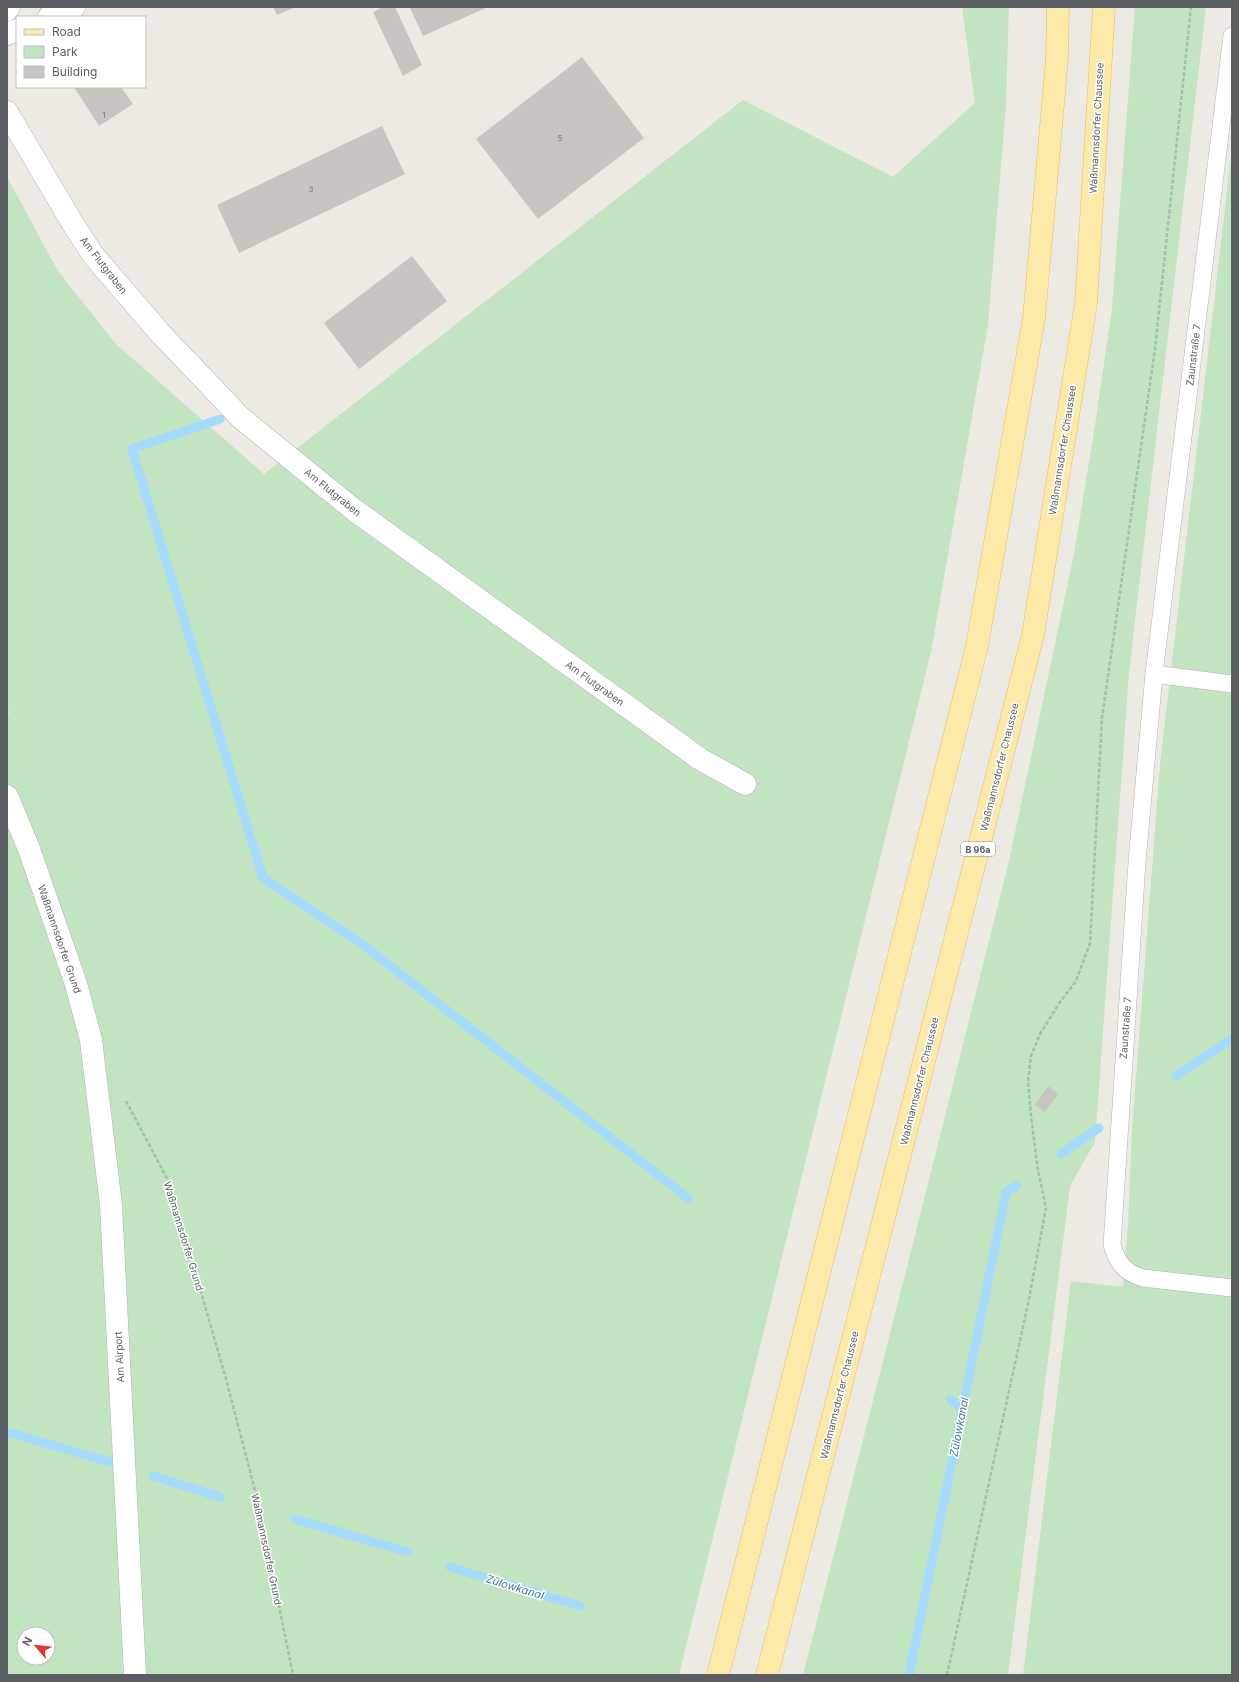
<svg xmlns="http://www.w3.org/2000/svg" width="1239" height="1682" font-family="Inter,sans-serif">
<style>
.green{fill:#c2e4c0;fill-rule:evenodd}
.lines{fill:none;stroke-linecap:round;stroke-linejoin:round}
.stream{stroke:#a4dbfc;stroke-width:9}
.building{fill:#c8c5c0}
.service-casing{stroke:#b0b4b8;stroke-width:18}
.minor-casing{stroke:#b0b4b8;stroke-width:23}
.primary-casing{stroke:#ecbc5d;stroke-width:23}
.path{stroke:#9ac4a4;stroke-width:2.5;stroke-dasharray:4 2;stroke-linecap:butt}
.service{stroke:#fff;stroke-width:17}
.minor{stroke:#fff;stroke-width:22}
.primary{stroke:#fceaa9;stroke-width:22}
.labels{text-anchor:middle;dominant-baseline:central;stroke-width:3;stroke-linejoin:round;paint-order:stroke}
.number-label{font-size:8px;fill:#76787a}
.shield{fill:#fff;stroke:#8c8f92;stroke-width:1}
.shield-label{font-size:9px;font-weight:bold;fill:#5b5f63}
.street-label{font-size:10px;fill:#5b5f63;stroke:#fff}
.water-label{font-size:11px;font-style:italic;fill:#4076a4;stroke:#fff}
</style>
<rect width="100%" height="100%" fill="#edeae3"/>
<!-- green -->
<path class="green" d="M962,7h47l-3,97 -18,221 -57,327 -252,1023h-672v-960l2,-1 -2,-6v-531l51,94 58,73 148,130 479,-374 150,77 82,-74zM24,1634h24v24h-24z
M1135,7h71l-77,666 -34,469 -25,44 -62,489h-205l102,-400 104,-414 65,-307 22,-135 16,-111z
M1232,148v1527h-209l48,-394 52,6 5,-61 4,-96 28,-366z"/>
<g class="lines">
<!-- stream -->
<path class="stream" d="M220,419l-88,30 131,429 99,66 326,254
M1176,1076l56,-37
M1061,1154l38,-26
M950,1399l13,12
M7,1432l103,30
M153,1476l67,21
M295,1519l113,33
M450,1567l130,39
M909,1675l97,-483 11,-7"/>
</g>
<!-- building -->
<path class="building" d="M273,7h23l-19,8z
M383,7h12l27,58 -19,11 -30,-64z
M411,7h77l-65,29 -13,-28z
M582,57l62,81 -106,81 -62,-80z
M74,87h47l12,17 -34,22z
M382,126l23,48 -166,79 -22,-48z
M412,256l35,45 -88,68 -35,-46z
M1048,1086l10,8 -13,18 -10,-7z"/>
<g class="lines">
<defs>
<path id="service" d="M1232,36l-78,638 -17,188 -25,383c6,19 12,27 31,33l89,10
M1154,674l78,10"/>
<path id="minor" d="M7,10l2,-3
M49,17l25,-10
M7,34l10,-4
M7,112l66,112 20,31 67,78 81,85 112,91 347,250 45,25
M7,796l22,53 47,135 15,56 20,165 24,470"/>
<path id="primary" d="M718,1675l259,-1029 57,-328 23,-259 1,-52
M767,1675l266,-1040 53,-332 18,-296"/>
</defs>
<!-- service casing -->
<use href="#service" class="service-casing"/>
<!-- minor casing -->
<use href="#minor" class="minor-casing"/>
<!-- primary casing -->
<use href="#primary" class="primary-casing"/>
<!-- path -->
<path class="path" d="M126,1101l44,83 56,195 31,119 36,177
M947,1675l81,-371 18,-96 -8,-38 -7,-54 -3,-35 3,-25 9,-22 20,-32 16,-21 14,-38 12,-225 53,-369 36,-342"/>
<!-- service -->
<use href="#service" class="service"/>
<!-- minor -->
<use href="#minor" class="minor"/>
<!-- primary -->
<use href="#primary" class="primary"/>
</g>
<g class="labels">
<!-- number labels -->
<g class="number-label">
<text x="104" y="115">1</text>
<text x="560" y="138">5</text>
<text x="311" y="189">3</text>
</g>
<!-- shield labels -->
<rect class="shield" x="961" y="842" width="34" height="14" rx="3"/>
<g class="shield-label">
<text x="978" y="849">B 96a</text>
</g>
<!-- street labels -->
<g class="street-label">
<text transform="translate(1096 128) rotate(-87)">Waßmannsdorfer Chaussee</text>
<text transform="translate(104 265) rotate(52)">Am Flutgraben</text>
<text transform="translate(1193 355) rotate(-83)">Zaunstraße 7</text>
<text transform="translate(1062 450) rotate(-81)">Waßmannsdorfer Chaussee</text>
<text transform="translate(333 492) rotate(39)">Am Flutgraben</text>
<text transform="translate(595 683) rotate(36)">Am Flutgraben</text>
<text transform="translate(999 767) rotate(-76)">Waßmannsdorfer Chaussee</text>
<text transform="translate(60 939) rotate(71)">Waßmannsdorfer Grund</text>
<text transform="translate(1125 1028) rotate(-86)">Zaunstraße 7</text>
<text transform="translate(919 1081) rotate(-76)">Waßmannsdorfer Chaussee</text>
<text transform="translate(184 1236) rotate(73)">Waßmannsdorfer Grund</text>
<text transform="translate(119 1357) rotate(-93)">Am Airport</text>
<text transform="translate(839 1395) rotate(-76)">Waßmannsdorfer Chaussee</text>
<text transform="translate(267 1549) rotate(78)">Waßmannsdorfer Grund</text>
</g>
<!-- water labels -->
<g class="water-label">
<text transform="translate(959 1427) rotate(-79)">Zülowkanal</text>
<text transform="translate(515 1587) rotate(17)">Zülowkanal</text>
</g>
</g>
<!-- border -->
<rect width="1239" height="1682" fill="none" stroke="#5b5f63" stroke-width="16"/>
<!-- legend -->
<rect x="16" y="16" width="130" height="72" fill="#ffffff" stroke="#bdbfc1"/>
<rect x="24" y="29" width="20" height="6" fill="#fceaa9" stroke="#bdbfc1"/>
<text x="52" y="36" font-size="12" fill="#5b5f63">Road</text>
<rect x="24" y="46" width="20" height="12" fill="#c2e4c0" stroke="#bdbfc1"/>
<text x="52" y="56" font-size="12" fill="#5b5f63">Park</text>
<rect x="24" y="66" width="20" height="12" fill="#c8c5c0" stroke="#bdbfc1"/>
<text x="52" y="76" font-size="12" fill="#5b5f63">Building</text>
<!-- north arrow -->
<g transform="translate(36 1646) rotate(298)"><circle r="19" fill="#ffffff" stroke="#bdbfc1"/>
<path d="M0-3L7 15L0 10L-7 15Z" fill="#e33733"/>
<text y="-6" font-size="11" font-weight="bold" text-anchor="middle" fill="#5b5f63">N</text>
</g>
</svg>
